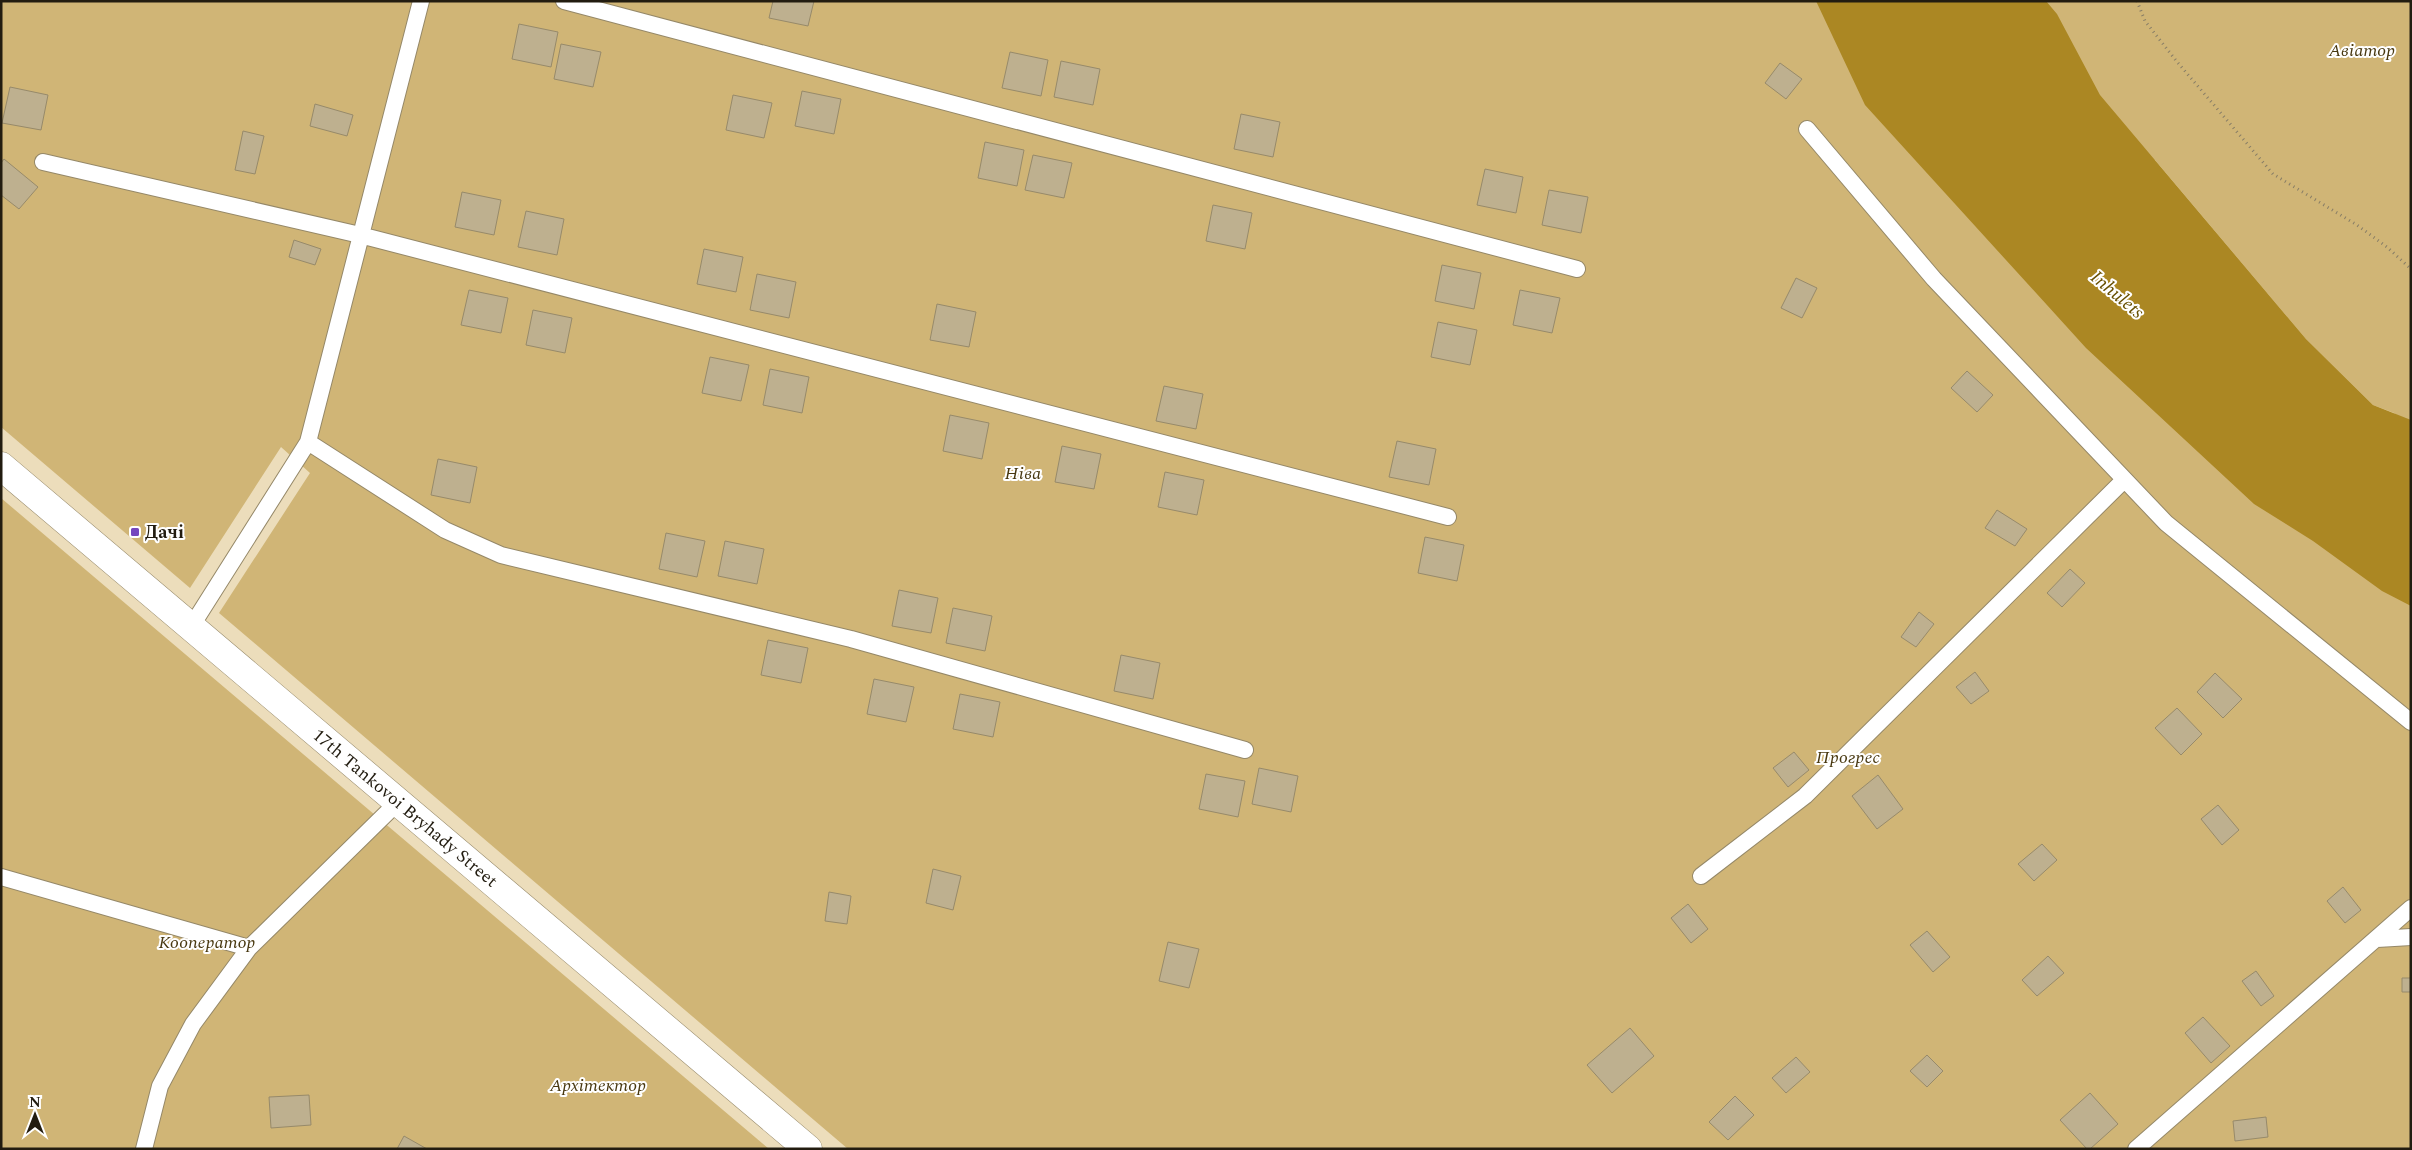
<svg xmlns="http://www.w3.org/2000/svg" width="2412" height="1150" font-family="Spectral,serif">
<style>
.green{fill:#d0b576}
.water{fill:#ab8723}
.building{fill:#beb08f;stroke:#978a6a}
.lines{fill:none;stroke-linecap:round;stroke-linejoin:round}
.lane-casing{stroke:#958868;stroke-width:18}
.primary-casing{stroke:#958868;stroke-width:29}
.path{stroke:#877d66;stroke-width:3;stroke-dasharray:1 4;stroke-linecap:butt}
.lane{stroke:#fff;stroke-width:16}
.primary{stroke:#fff;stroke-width:28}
.poi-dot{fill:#7546be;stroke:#fff;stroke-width:2}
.labels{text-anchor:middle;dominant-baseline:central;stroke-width:4;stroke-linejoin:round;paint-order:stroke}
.park-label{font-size:18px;font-style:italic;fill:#483810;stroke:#fff}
.poi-label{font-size:18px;font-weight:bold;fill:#221c10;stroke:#fff;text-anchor:start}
.street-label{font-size:18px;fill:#221c10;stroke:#fff}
.water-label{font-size:19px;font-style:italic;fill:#685002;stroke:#fff}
</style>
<rect width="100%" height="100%" fill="#ecddbb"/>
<!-- green -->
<path class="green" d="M1,1h1850l560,584v564h-1563l-629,-536 91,-140 -29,-26 -91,141 -189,-161z
M2024,1h387v433l-17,-21 -21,-8 -67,-66 -151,-179 -19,-3z
M1,498l768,651h-768z"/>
<!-- water -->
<path class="water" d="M1816,1h230l11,13 43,81 206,244 67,66 38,15v186l-29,-15 -69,-50 -59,-37 -168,-156 -221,-243z"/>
<!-- building -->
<path class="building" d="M773,1h41l-6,25 -39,-8z
M519,24l39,8 -7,35 -39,-8z
M561,44l40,8 -8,35 -39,-8z
M1010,52l38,8 -7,36 -39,-8z
M1061,61l39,8 -7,36 -39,-8z
M1780,63l22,16 -16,20 -21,-16z
M10,87l38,8 -7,35 -39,-7z
M802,91l39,8 -7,35 -39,-8z
M733,95l39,8 -8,35 -38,-8z
M315,104l38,11 -6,21 -37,-10z
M1241,114l39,8 -7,35 -39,-8z
M243,131l21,5 -9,38 -20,-4z
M985,142l39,8 -7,36 -39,-8z
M1033,155l39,8 -8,35 -39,-8z
M4,159l34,28 -19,22 -18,-14v-32z
M1485,169l38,8 -7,36 -39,-8z
M1549,190l39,7 -7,36 -39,-8z
M462,192l39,8 -7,35 -39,-8z
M1213,205l39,8 -7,36 -39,-8z
M526,211l38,8 -7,36 -39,-8z
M294,240l27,9 -6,16 -26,-8z
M704,249l39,8 -7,35 -39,-8z
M1442,265l39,8 -7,36 -39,-8z
M757,274l39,8 -7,36 -39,-8z
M1796,278l21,10 -15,30 -21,-10z
M469,290l39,8 -7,35 -40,-8z
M1520,290l40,8 -8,35 -39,-8z
M937,304l39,8 -7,35 -39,-7z
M533,310l39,8 -7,35 -39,-8z
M1438,322l39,8 -7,35 -39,-8z
M710,357l39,8 -8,36 -39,-8z
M770,369l39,8 -7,36 -39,-8z
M1967,371l26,24 -16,17 -26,-24z
M1164,386l39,8 -7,35 -40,-8z
M950,415l39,8 -7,36 -39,-8z
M1397,441l39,8 -7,36 -40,-8z
M1062,446l39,8 -7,35 -39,-7z
M438,459l39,8 -7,36 -39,-8z
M1165,472l39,8 -7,35 -39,-8z
M1997,510l30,19 -12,17 -30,-18z
M666,533l39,8 -8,36 -38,-8z
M1425,537l39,8 -7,36 -39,-8z
M725,541l39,8 -7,35 -39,-8z
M2070,569l15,14 -23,24 -15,-14z
M899,590l39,8 -7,35 -39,-7z
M953,608l39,8 -7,35 -39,-8z
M1919,612l15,12 -18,23 -15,-10z
M768,640l40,8 -7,35 -40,-8z
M1121,655l39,8 -7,36 -39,-8z
M1975,672l14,19 -18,13 -15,-17z
M2215,673l27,26 -19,19 -26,-26z
M874,679l40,8 -8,35 -39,-8z
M960,694l40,8 -7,35 -40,-8z
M2177,708l25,26 -21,21 -26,-27z
M1794,752l15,18 -21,17 -15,-19z
M1259,768l39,8 -7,36 -39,-8z
M1206,774l39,7 -7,36 -39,-8z
M1878,775l25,34 -26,20 -25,-33z
M2218,805l21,25 -17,15 -21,-26z
M2042,844l15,16 -23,21 -16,-17z
M933,869l28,7 -8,34 -27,-7z
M2343,887l18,23 -16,13 -18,-22z
M829,892l22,4 -4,28 -22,-3z
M1688,904l20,25 -17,14 -20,-25z
M1927,931l23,26 -17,15 -23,-27z
M1168,942l31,7 -10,39 -30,-7z
M2048,956l16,17 -27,23 -15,-16z
M2256,971l18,25 -13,10 -19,-25z
M2402,978h9v14h-9z
M2203,1017l27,29 -19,17 -26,-30z
M1630,1028l24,28 -42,37 -25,-28z
M1927,1055l16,16 -16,16 -17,-16z
M1796,1057l14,15 -24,21 -14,-15z
M2090,1093l28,31 -28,25h-3l-27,-29z
M309,1095l2,30 -40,3 -2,-31z
M1735,1096l19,19 -26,25 -19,-18z
M2266,1117l2,20 -33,4 -2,-20z
M404,1136l23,13h-30z"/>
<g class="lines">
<defs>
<path id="lane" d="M564,1l1013,268
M1807,129l127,150 232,244 245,199
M43,162l317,73 1088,282
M308,442l137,88 56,25 350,84 394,111
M191,627l117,-185 113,-441
M1701,876l104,-80 319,-316
M1,877l248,71
M2377,939l34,-2
M144,1149l16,-63 33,-62 56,-76 149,-146
M2136,1149l275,-241"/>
<path id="primary" d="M1,466l807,683"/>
</defs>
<!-- lane casing -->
<use href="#lane" class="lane-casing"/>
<!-- primary casing -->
<use href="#primary" class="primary-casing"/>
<!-- path -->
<path class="path" d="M2137,1l8,20 33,42 95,111 84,51 30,22 24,22"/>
<!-- lane -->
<use href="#lane" class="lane"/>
<!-- primary -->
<use href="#primary" class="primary"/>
</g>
<!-- markers -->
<rect class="poi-dot" x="130" y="527" width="10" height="10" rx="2.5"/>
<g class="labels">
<!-- park labels -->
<g class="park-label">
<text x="2362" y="50">Авіатор</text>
<text x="1023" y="473">Ніва</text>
<text x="1848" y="757">Прогрес</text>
<text x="207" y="942">Кооператор</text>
<text x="598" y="1085">Архітектор</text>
</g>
<!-- poi labels -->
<g class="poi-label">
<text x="145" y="532">Дачі</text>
</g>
<!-- street labels -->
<g class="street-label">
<text transform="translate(405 808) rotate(40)">17th Tankovoi Bryhady Street</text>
</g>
<!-- water labels -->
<g class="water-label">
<text transform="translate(2117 295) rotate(40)">Inhulets</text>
</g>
</g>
<!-- border -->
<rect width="2412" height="1150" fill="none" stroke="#221c10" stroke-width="5"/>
<!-- north arrow -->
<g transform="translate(35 1115)" stroke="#ffffff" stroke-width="4" paint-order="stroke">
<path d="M0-4L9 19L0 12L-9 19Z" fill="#221c10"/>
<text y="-8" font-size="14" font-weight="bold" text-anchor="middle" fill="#221c10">N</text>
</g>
</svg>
